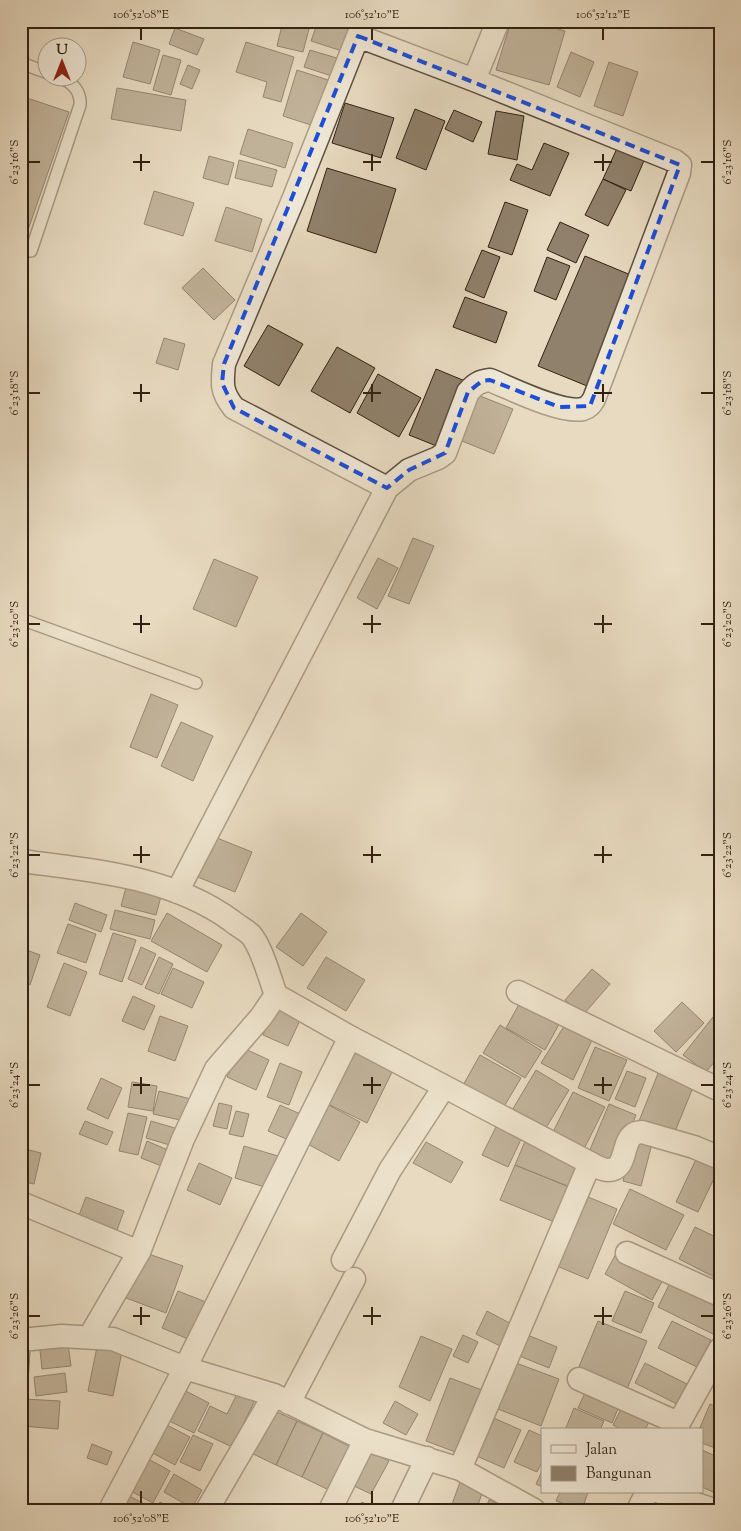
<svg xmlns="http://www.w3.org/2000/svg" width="741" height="1531" font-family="'Sorts Mill Goudy',serif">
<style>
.building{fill:#90816c;stroke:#322112}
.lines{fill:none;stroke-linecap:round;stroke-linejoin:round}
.service-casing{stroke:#5f4f3e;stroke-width:14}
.minor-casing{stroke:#5f4f3e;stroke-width:25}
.service{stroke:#efe7d6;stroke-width:11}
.minor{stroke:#efe7d6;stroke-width:22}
.marked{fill:none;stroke:#1d4ed8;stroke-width:4;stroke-dasharray:10 6;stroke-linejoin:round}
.ticks{fill:none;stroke:#322112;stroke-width:2}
.neatline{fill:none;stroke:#322112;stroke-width:2}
.ticks-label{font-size:12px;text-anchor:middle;fill:#322112}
</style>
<rect width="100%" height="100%" fill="#e7dac0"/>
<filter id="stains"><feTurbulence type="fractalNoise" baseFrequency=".004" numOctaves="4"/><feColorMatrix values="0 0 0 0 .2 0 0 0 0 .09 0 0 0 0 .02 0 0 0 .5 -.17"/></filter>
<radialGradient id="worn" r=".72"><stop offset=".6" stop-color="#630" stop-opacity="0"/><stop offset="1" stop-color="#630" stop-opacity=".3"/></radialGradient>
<!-- building -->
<path class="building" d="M175,21h20l-3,7z
M283,21h28l-8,31 -26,-6z
M318,21h37l-10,31 -34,-11z
M511,21h19l35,10 -16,54 -53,-15z
M175,28l29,11 -7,16 -28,-11z
M133,42l27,8 -10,34 -27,-7z
M246,42l48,15 -13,45 -18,-5 4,-15 -31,-10z
M310,50l30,9 -5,18 -31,-10z
M571,52l23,10 -14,35 -23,-10z
M163,55l18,5 -10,35 -18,-5z
M609,62l29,10 -15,44 -29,-10z
M188,65l12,5 -8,19 -12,-5z
M297,70l31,10 -14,46 -31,-10z
M117,88l69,12 -5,31 -70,-12z
M21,96l48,16 -48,138z
M345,103l49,15 -13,40 -49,-15z
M415,109l30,12 -19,49 -30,-12z
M454,110l28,12 -9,20 -28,-13z
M496,111l28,5 -7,44 -29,-6z
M248,129l45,14 -8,25 -45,-14z
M544,143l25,10 -19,43 -40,-16 7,-16 15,6z
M619,144l27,12 -15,35 -28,-12z
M209,156l25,7 -6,22 -25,-7z
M239,160l38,10 -5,17 -37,-9z
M327,168l69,21 -20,64 -69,-22z
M603,179l23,11 -18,36 -23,-11z
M154,191l40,12 -11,33 -39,-12z
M505,202l23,8 -16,45 -24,-8z
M226,207l36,12 -10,33 -37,-11z
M560,222l29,13 -13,28 -29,-13z
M482,250l18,7 -16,41 -19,-8z
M585,256l53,22 -46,110 -54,-22z
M547,257l23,9 -14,34 -22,-9z
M203,268l32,32 -21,20 -32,-32z
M465,297l42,15 -11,31 -43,-16z
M268,325l35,19 -24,42 -35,-20z
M164,338l21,6 -7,26 -22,-7z
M337,347l38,21 -25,45 -39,-22z
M436,369l29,12 -26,66 -30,-12z
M378,374l43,24 -22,39 -42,-24z
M475,394l38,15 -19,45 -37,-15z
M413,538l21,8 -25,58 -21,-8z
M378,558l20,10 -21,41 -20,-11z
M214,559l44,18 -22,50 -43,-18z
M151,694l27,11 -21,53 -27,-11z
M181,722l32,14 -20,45 -32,-15z
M212,836l40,16 -17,40 -40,-16z
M128,880l35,9 -7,26 -35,-9z
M75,903l32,12 -6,17 -32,-12z
M115,910l40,10 -5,19 -40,-10z
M167,913l55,32 -15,27 -56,-31z
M301,913l26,19 -24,34 -27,-19z
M68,924l28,10 -10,29 -29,-10z
M113,933l23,7 -14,42 -23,-8z
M141,947l15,7 -14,31 -14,-6z
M21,948l19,7 -10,30 -9,-3z
M159,957l14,7 -14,30 -14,-6z
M326,957l39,23 -19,31 -39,-23z
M64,963l23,9 -17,44 -23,-9z
M173,968l31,14 -12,26 -31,-14z
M592,969l18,15 -27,31 -18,-15z
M524,995l39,22 -18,33 -39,-22z
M133,996l22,10 -11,24 -22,-9z
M682,1002l22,21 -28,29 -22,-21z
M277,1004l25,12 -14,30 -25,-11z
M160,1016l28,10 -13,35 -27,-10z
M713,1017l7,5v33l-14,17 -23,-17z
M568,1020l26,16 -21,44 -32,-17z
M500,1025l42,26 -17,27 -42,-25z
M354,1043l42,21 -29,59 -43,-21z
M241,1047l28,13 -13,30 -29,-13z
M595,1047l32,13 -18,41 -31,-13z
M480,1055l41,23 -19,32 -40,-23z
M280,1063l22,9 -13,33 -22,-8z
M661,1066l35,14 -24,59 -35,-13z
M536,1070l33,20 -25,41 -33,-19z
M627,1071l19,7 -11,29 -20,-8z
M101,1078l21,10 -14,31 -21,-10z
M132,1082l25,4 -4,25 -25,-4z
M159,1091l36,9 -6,22 -36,-8z
M573,1092l32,15 -21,42 -32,-15z
M219,1103l13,3 -5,23 -14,-3z
M325,1103l35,19 -21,39 -35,-19z
M609,1104l27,11 -19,48 -28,-11z
M280,1105l25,11 -12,26 -25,-11z
M236,1111l13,3 -6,23 -14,-3z
M128,1113l19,4 -9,38 -19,-4z
M85,1121l28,11 -6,13 -28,-11z
M151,1121l27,8 -5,17 -27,-8z
M498,1123l25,12 -15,32 -26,-12z
M635,1135l18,5 -12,46 -18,-5z
M526,1139l57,24 -11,25 -57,-23z
M147,1141l23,10 -6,16 -23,-9z
M426,1142l37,20 -12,21 -38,-20z
M244,1146l34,10 -10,32 -33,-10z
M21,1148l20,5 -7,31 -13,-3z
M699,1153l21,13 -22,46 -22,-10z
M199,1163l33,15 -12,27 -33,-15z
M515,1165l57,23 -15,35 -57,-23z
M630,1189l54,26 -18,35 -53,-26z
M581,1194l36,15 -29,70 -36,-15z
M86,1197l38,14 -7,19 -38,-15z
M695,1227l25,12v41l-41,-21z
M618,1250l47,26 -13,24 -47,-26z
M143,1252l40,14 -17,47 -40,-15z
M673,1277l47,23v21l-7,13 -55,-27z
M178,1291l33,13 -16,38 -33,-14z
M625,1291l29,12 -13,30 -29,-12z
M487,1311l32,17 -11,22 -32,-16z
M598,1321l49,20 -20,48 -49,-20z
M672,1321l39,19 -14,27 -39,-19z
M525,1334l32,13 -8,21 -32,-13z
M463,1335l15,7 -10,21 -15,-7z
M421,1336l31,13 -22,52 -31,-14z
M67,1337l4,29 -29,3 -3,-28z
M98,1342l25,5 -10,49 -25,-5z
M21,1351l9,1 -2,31h-7z
M516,1363l43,16 -18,47 -43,-17z
M645,1363l42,21 -10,20 -42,-21z
M65,1373l2,19 -31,4 -2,-19z
M450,1378l32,12 -24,63 -32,-12z
M589,1384l33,15 -10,24 -34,-15z
M178,1387l31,16 -15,30 -31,-15z
M239,1390l17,8 -24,49 -34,-16 12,-25 17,8z
M24,1399l36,2 -2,28 -36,-3z
M395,1401l23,13 -12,21 -23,-12z
M624,1403l28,13 -7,14h-22l-10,-5z
M710,1404l10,4v42l-18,-7v-13h-3z
M268,1408l29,13 -21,44 -29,-14z
M574,1408l30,13 -4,9h-35z
M489,1416l32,14 -17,38 -32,-14z
M297,1421l26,12 -21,44 -26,-12z
M163,1423l27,14 -15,28 -26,-14z
M529,1430l13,6v26l-5,10 -23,-10z
M323,1433l31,16 -21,43 -31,-15z
M193,1435l20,9 -13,27 -20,-9z
M92,1444l20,8 -5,13 -20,-7z
M702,1450l18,8v21l-7,13 -11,-5z
M369,1451l20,10 -18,33 -19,-9z
M143,1456l27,15 -17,32 -28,-15z
M542,1471v16l-6,-3z
M174,1474l28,16 -10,18 -28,-16z
M460,1482l23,9 -7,19h-26z
M122,1492l26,14 -2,4h-33z
M560,1492h28l-6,18 -26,-9z
M489,1500l24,10h-28z
M160,1502l16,8h-20z
M362,1502l14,8h-18z"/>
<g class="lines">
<defs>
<path id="service" d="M21,63l27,10
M31,251l49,-146c1,-13 -7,-23 -20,-27
M21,619l175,64"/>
<path id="minor" d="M364,21l-71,179 -69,164c-2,20 -3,28 10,44l153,80
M474,80l24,-59
M21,861c72,9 151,16 211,60 6,5 14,9 19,14 11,13 19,44 25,60l74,42 240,126c5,3 12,7 18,7 20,0 13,-28 26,-36 1,-1 7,-2 8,-2l52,15 26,11
M177,892l210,-404 22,-18 29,-12 7,-5 23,-61c7,-8 12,-11 22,-12 22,9 72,34 93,29 6,-2 8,-5 11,-10l85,-226 1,-8 -5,-4 -201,-81 -116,-44
M518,992l202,98
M21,1203l118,49
M627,1253l93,42
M343,1260l47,-90 54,-83
M90,1336l49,-84 44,-113 33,-70 45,-52 15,-22
M21,1340l41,-4 51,3 72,29 89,27 91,45 95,29 74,41
M579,1379l99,44
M289,1403l65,-124
M675,1430l45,-81
M460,1469l130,-306
M660,1492l54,18
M110,1510l75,-142 165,-331
M207,1510l67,-115
M330,1510l35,-70
M402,1510l25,-52
M638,1510l9,-18"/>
</defs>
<!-- service casing -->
<use href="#service" class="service-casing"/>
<!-- minor casing -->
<use href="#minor" class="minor-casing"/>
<!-- service -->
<use href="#service" class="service"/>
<!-- minor -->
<use href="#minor" class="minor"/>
</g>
<!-- marked area -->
<path d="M0 0H741V1531H0ZM358,36l322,129 -90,241 -31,1 -69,-27 -8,1 -14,11 -23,61 -36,17 -22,18 -153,-80 -12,-25 2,-19z" fill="#e7dac0" fill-opacity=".55" fill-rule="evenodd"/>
<path class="marked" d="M358,36l322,129 -90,241 -31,1 -69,-27 -8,1 -14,11 -23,61 -36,17 -22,18 -153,-80 -12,-25 2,-19z"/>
<!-- ticks -->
<path class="ticks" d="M141,28v12M372,28v12M603,28v12M141,154v17M372,154v17M603,154v17M28,162h12M133,162h17M363,162h18M594,162h18M701,162h13M141,384v18M372,384v18M603,384v18M28,393h12M133,393h17M363,393h18M594,393h18M701,393h13M141,615v18M372,615v18M603,615v18M28,624h12M133,624h17M363,624h18M594,624h18M701,624h13M141,846v17M372,846v17M603,846v17M28,855h12M133,855h17M363,855h18M594,855h18M701,855h13M141,1077v17M372,1077v17M603,1077v17M28,1085h12M133,1085h17M363,1085h18M594,1085h18M701,1085h13M141,1307v18M372,1307v18M603,1307v18M28,1316h12M133,1316h17M363,1316h18M594,1316h18M701,1316h13M141,1491v13M372,1491v13"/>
<!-- margin -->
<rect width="741" height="1531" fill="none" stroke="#e7dac0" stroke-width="55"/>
<!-- legend -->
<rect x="541" y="1428" width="162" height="65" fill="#efe7d6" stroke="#a39888"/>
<rect x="551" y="1445" width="25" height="8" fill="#efe7d6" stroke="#a39888"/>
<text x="586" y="1454" font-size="15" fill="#322112">Jalan</text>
<rect x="551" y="1466" width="25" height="15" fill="#90816c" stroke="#a39888"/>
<text x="586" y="1478" font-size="15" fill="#322112">Bangunan</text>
<!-- north arrow -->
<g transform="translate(62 62)"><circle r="24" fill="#efe7d6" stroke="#a39888"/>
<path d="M0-4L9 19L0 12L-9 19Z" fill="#8f2418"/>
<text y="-8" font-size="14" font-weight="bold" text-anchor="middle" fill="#322112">U</text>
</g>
<rect x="28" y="28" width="686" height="1476" class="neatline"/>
<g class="ticks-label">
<text x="141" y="18">106°52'08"E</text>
<text x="372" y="18">106°52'10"E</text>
<text x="603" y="18">106°52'12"E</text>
<text transform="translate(14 162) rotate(-90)" y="4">6°23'16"S</text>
<text transform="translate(727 162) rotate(-90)" y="4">6°23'16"S</text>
<text transform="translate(14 393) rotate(-90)" y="4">6°23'18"S</text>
<text transform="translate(727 393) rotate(-90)" y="4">6°23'18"S</text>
<text transform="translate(14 624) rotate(-90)" y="4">6°23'20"S</text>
<text transform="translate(727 624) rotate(-90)" y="4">6°23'20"S</text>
<text transform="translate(14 855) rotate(-90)" y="4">6°23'22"S</text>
<text transform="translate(727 855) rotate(-90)" y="4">6°23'22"S</text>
<text transform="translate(14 1085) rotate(-90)" y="4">6°23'24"S</text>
<text transform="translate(727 1085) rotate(-90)" y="4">6°23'24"S</text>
<text transform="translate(14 1316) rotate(-90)" y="4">6°23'26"S</text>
<text transform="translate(727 1316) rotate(-90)" y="4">6°23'26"S</text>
<text x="141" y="1522">106°52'08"E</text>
<text x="372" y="1522">106°52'10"E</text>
</g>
<rect width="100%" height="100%" filter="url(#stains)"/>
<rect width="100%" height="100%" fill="url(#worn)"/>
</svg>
